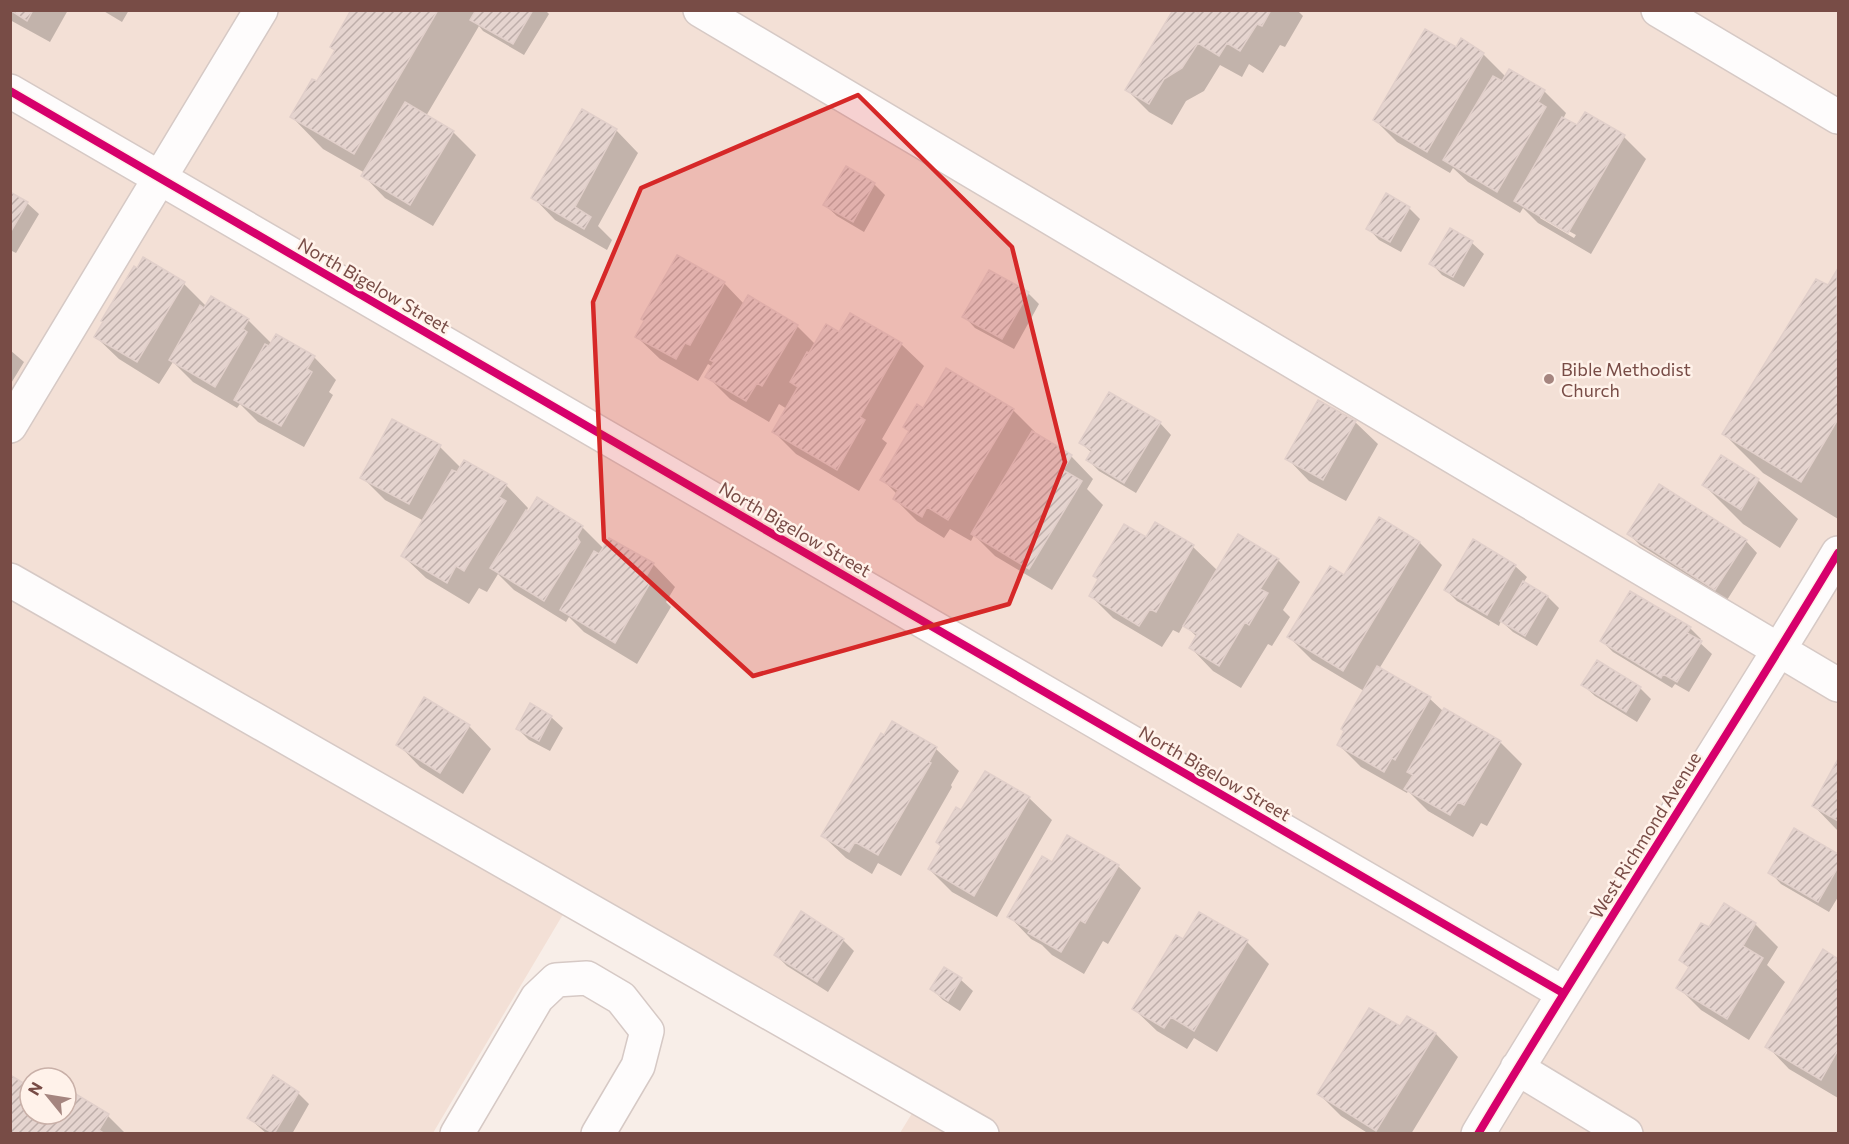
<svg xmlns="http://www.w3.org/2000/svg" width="1849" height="1144" font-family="Commissioner,sans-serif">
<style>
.residential{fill:#f3e0d6;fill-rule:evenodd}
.shadow{fill:#0003;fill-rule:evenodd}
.building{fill:url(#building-hatch);stroke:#e1cfca;stroke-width:1.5}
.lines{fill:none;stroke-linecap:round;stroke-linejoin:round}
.minor-casing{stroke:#d6c9c5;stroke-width:36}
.minor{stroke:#fefcfc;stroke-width:33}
.cycleway-casing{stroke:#fff2ea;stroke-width:11}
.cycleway{stroke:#d6006c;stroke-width:8}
.marked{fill:#d62828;fill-opacity:0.2;stroke:#d62828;stroke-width:4.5;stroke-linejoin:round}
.poi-dot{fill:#a5857f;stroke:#fff2ea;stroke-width:2}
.labels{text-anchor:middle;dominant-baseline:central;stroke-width:5;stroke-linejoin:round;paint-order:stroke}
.street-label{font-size:18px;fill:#784c46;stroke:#fff2ea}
.poi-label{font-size:18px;fill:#784c46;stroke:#fff2ea;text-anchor:start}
</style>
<defs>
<pattern id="building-hatch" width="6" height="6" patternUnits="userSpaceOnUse" patternTransform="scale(1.5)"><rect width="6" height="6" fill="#e5d4cf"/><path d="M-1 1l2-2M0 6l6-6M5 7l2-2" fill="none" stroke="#beaeaa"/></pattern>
</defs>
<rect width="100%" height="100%" fill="#f8eee8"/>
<!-- residential -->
<path class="residential" d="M10,11h1828v1122h-938l14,-23 -346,-204 -135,227h-422zM30,1078h36v36h-36z"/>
<!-- shadow -->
<path class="shadow" d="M10,10h58l-18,32 -40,-22z
M102,10h27l-7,12z
M360,10h185l4,4 -25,41 -41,-24 -4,-5 -53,90 27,16 23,23 -43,71 -48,-28 -22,-23 2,-2 -42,-24 -31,-32 25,-33 19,-33 -4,-4z
M1201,10h96l6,6 -18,31 -5,-2 -17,28 -14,-9 -7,13 -22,-12 -16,26 -18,10 -14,24 -23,-13 -22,-22z
M1461,41l22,13 23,23 38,14 22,22 -3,6 15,8 46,10 22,22 -55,95 -53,-31 -15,-15 -3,5 -52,-31 -15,-14 -3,5 -53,-31 -22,-22 81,-71zM1540,215l36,20 -2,3 -34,-20z
M616,130l22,23 -40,73 14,14 -5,10 -52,-30 -22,-23z
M874,184l11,11 -21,37 -27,-16 -12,-11z
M10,193l17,10 12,11 -23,39 -6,-3z
M1409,208l11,11 -19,33 -22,-12 -11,-12z
M1450,230l22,13 12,11 -20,33 -22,-12 -11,-12z
M1838,272v247l-75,-46 -39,-39 105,-146z
M724,283l20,21 53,22 18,18 25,-10 11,-19 50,29 23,22 -42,73 5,4 -28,48 -63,-37 -22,-22 13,-23 -8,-5 -10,18 -39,-23 -23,-23 6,-9 -5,-3 -10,17 -38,-22 -23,-22z
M184,284l23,23 41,13 24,24 42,13 22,23 -7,12 4,3 -29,52 -46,-25 -18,-18 -3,4 -44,-26 -20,-20 -14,22 -40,-25 -23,-22z
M1028,293l11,11 -25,45 -39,-21 -11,-12z
M10,350l14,12 -14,23z
M1110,394l50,29 11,12 -35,58 -37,-22 -11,-11 4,-7 -11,-10z
M1319,402l36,20 23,22 -32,57 -37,-20 -22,-23z
M923,410h90l22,22 -1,3 37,21 22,23 -6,10 16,16 -51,85 -57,-34 -21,-21 -3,6 -21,-12 -6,9 -27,-17 -22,-22 2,-5 -15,-15z
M440,447l21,21 45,17 22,23 -2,4 56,15 22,22 49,15 22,23 -9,15 5,5 -34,57 -53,-32 -15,-15 -3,5 -52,-32 -16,-16 -11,18 -8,-4 -10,16 -43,-26 -23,-22 21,-35 -39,-21 -23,-23z
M1722,457l36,23 40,39 -18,29 -37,-24 -39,-39z
M1380,519l40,24 22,22 -63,104 51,30 14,13 56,30 22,22 -35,62 -6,-3 -8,14 -45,-26 -20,-20 -1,2 -46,-26 -23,-23 26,-53 -52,-31 -23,-23 56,-60z
M1155,524l38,23 25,24 60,-11 22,22 -17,28 7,7 -18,29 -4,-2 -27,44 -28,-17 -22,-23 6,-11 -13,-13 -5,9 -6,-3 -11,17 -49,-29 -23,-23 57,-56z
M1629,534l117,7 11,12 -30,47 -87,-55z
M1515,566l12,11 -4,6 25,14 11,11 -22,38 -24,-14 -12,-11 -2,5 -42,-25 -11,-11z
M1690,628l11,11 -2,3 13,12 -23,38 -14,-8 -3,4 -59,-36 -11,-11z
M1583,685l57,3 11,11 -14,23 -42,-26z
M551,717l12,11 -13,23 -21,-11 -11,-11z
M892,723l44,26 23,22 -8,14 1,2 -51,89 -23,-13 -6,11 -26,-16 -23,-22z
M469,726l22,23 -28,45 -43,-27 -22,-23z
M1838,762v69l-24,-25z
M1029,798l23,22 -55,97 -45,-25 -23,-23 33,-57z
M1795,830l43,26v41l-9,15 -48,-28 -11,-12z
M1052,864l66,2 23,22 -33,56 -5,-3 -19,33 -32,-19 -10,-10 -11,-6 -22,-23z
M1725,905l30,19 23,23 -11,18 18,17 -36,58 -48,-30 -23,-23 12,-18 -9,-9 29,-31z
M1200,914l47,28 22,22 -52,88 -23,-14 -7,11 -30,-18 -23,-22 50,-68z
M843,940l11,11 -26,41 -41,-26 -11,-11z
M1823,951l15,10v137l-49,-29 -22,-23z
M944,969l17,11 12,11 -13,20 -17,-11 -11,-11z
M1407,1018l29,16 22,23 -47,77h-42l-28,-18 -22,-22 81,-66z
M30,1089v25h36v-24l42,26 18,18h-116z
M298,1093l11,11 -17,30h-25l-18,-16z"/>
<!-- building -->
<path class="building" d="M10,10h23l-6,11z
M351,10h87l-84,144 -64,-37 22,-38 5,2 18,-31 -5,-3z
M476,10h57l-20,34 -43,-24z
M1173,10h22l3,3 2,-3h71l-9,16 -5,-2 -17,27 -13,-8 -8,13 -21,-13 -16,25 -18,11 -15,25 -24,-14z
M1425,29l31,18 5,-9 23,15 -57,99 -54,-32z
M1509,69l36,21 -7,12 8,5 -49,85 -54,-32 50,-84 9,5z
M405,102l49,29 -44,74 -49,-29z
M582,109l35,20 -42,78 16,10 -7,12 -53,-31z
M1585,112l40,23 -57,98 -54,-32 48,-84 15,8z
M846,166l29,17 -22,39 -30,-17z
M10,192l18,10 -18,31z
M1386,193l24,14 -20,35 -24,-13z
M1450,228l23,13 -20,36 -24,-13z
M677,255l48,27 -35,63 -5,-2 -9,16 -41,-22 9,-16 -3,-2z
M143,257l42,25 -48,80 -43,-25 9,-15 -2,-1 33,-55 3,2z
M989,270l40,22 -27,47 -40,-22z
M1837,270l1,149 -37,63 -79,-48 94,-155 12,6z
M748,295l50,30 -36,61 -5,-3 -11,18 -41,-24 9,-15 -4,-2z
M211,296l38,23 -6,10 4,3 -32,55 -46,-27 31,-55 4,3z
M850,313l52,30 -42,74 5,3 -28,50 -65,-38 26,-45 -8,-5 17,-30 2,1 17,-29 13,8z
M276,334l39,22 -8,13 5,3 -31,54 -47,-26 31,-56 4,2z
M946,368l68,41 -66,111 -21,-13 -5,10 -29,-18 5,-9 -18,-10 29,-49 -6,-4 14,-23 6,4z
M1109,392l52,30 -37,61 -38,-23 6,-10 -13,-7z
M1318,400l38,21 -33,59 -38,-21z
M392,419l49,26 -32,59 -49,-26z
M1032,431l40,24 -9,15 19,11 -53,88 -58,-35z
M1721,455l38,24 -18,31 -39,-25z
M464,460l43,24 -8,13 7,4 -42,70 -8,-5 -9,17 -46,-27 51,-86 5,2z
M1659,484l88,56 -32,50 -88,-56z
M537,497l46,29 -6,11 3,5 -36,59 -54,-33 36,-58 2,2z
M1379,517l41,25 -77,129 -56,-34 43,-71 14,9z
M1155,522l39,23 -38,67 -6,-3 -11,17 -50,-30 9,-17 -5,-3 31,-52 22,13z
M1238,534l41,25 -19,30 8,4 -19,32 -4,-3 -26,44 -30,-18 8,-14 -14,-8z
M609,538l45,25 -10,17 6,3 -35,60 -55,-33 34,-59 5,3z
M1473,539l43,26 -29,50 -43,-25z
M1523,581l25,15 -23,40 -25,-15z
M1630,591l61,36 -4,6 15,8 -25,41 -14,-8 -2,4 -61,-37z
M1597,660l44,27 -15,25 -45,-27z
M1377,666l54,31 -36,63 -3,-2 -8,14 -47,-27 7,-14 -3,-2z
M424,697l46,28 -30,48 -44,-28z
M530,703l22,13 -13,25 -23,-12z
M1444,708l57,33 -37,64 -6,-3 -8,13 -46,-26 9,-14 -6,-3z
M892,721l45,26 -8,15 2,1 -53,92 -23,-13 -6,10 -28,-16 60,-103 3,2z
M1838,759v62l-26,-15z
M985,771l45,26 -56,99 -46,-27 13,-23 -5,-4 20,-35 5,3z
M1794,828l44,26v13l-20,35 -50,-29z
M1067,835l52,30 -34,58 -5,-3 -19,32 -33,-19 2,-3 -23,-13 35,-61 10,6z
M1724,903l32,20 -13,23 20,12 -36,61 -51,-31 13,-21 -10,-7 22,-37 8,4z
M801,911l43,28 -27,43 -43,-27z
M1199,912l49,28 -54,91 -23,-14 -7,11 -32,-19 44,-74 7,4z
M1823,949l15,10v91l-17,30 -56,-33z
M944,967l18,11 -14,23 -18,-12z
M1369,1008l31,18 7,-10 29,17 -60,98 -59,-37z
M10,1075l20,12v27h36v-26l43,26 -10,16 6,4h-95z
M273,1075l26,17 -25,42 -27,-16z"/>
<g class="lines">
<defs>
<path id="minor" d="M700,10l1138,675
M1658,10l180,107
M10,91l1553,902
M10,426l251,-416
M10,580l972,554
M1517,1068l109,66
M457,1134l80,-136 19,-18 31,-2 34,20 26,33 -9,35 -40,68
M1478,1134c117,-196 243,-386 360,-581"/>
</defs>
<!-- minor casing -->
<use href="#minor" class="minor-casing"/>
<!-- minor -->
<use href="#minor" class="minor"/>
<defs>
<path id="cycleway" d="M10,91l1553,902
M1478,1134c117,-196 243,-386 360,-581"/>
</defs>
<!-- cycleway casing -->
<use href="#cycleway" class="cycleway-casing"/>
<!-- cycleway -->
<use href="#cycleway" class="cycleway"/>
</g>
<!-- marked area -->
<path class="marked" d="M858,95l154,152 53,215 -56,142 -256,72 -149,-136 -11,-238 48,-114z"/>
<!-- markers -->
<circle class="poi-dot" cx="1549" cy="379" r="6"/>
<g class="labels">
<!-- street labels -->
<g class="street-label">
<text transform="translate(374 285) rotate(30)">North Bigelow Street</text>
<text transform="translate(795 529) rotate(30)">North Bigelow Street</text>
<text transform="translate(1215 773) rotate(30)">North Bigelow Street</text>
<text transform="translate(1645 835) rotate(-58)">West Richmond Avenue</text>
</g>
<!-- poi labels -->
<g class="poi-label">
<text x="1561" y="369">Bible Methodist<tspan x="1561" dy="21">Church</tspan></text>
</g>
</g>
<!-- border -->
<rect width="1849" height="1144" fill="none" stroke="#784c46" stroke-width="24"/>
<!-- north arrow -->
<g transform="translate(48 1096) rotate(300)"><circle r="28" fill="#fff2ea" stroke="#c9b0a8" stroke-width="1.5"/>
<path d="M0-4.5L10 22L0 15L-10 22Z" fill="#a5857f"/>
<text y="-9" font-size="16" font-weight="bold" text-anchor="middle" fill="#784c46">N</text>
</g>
</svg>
